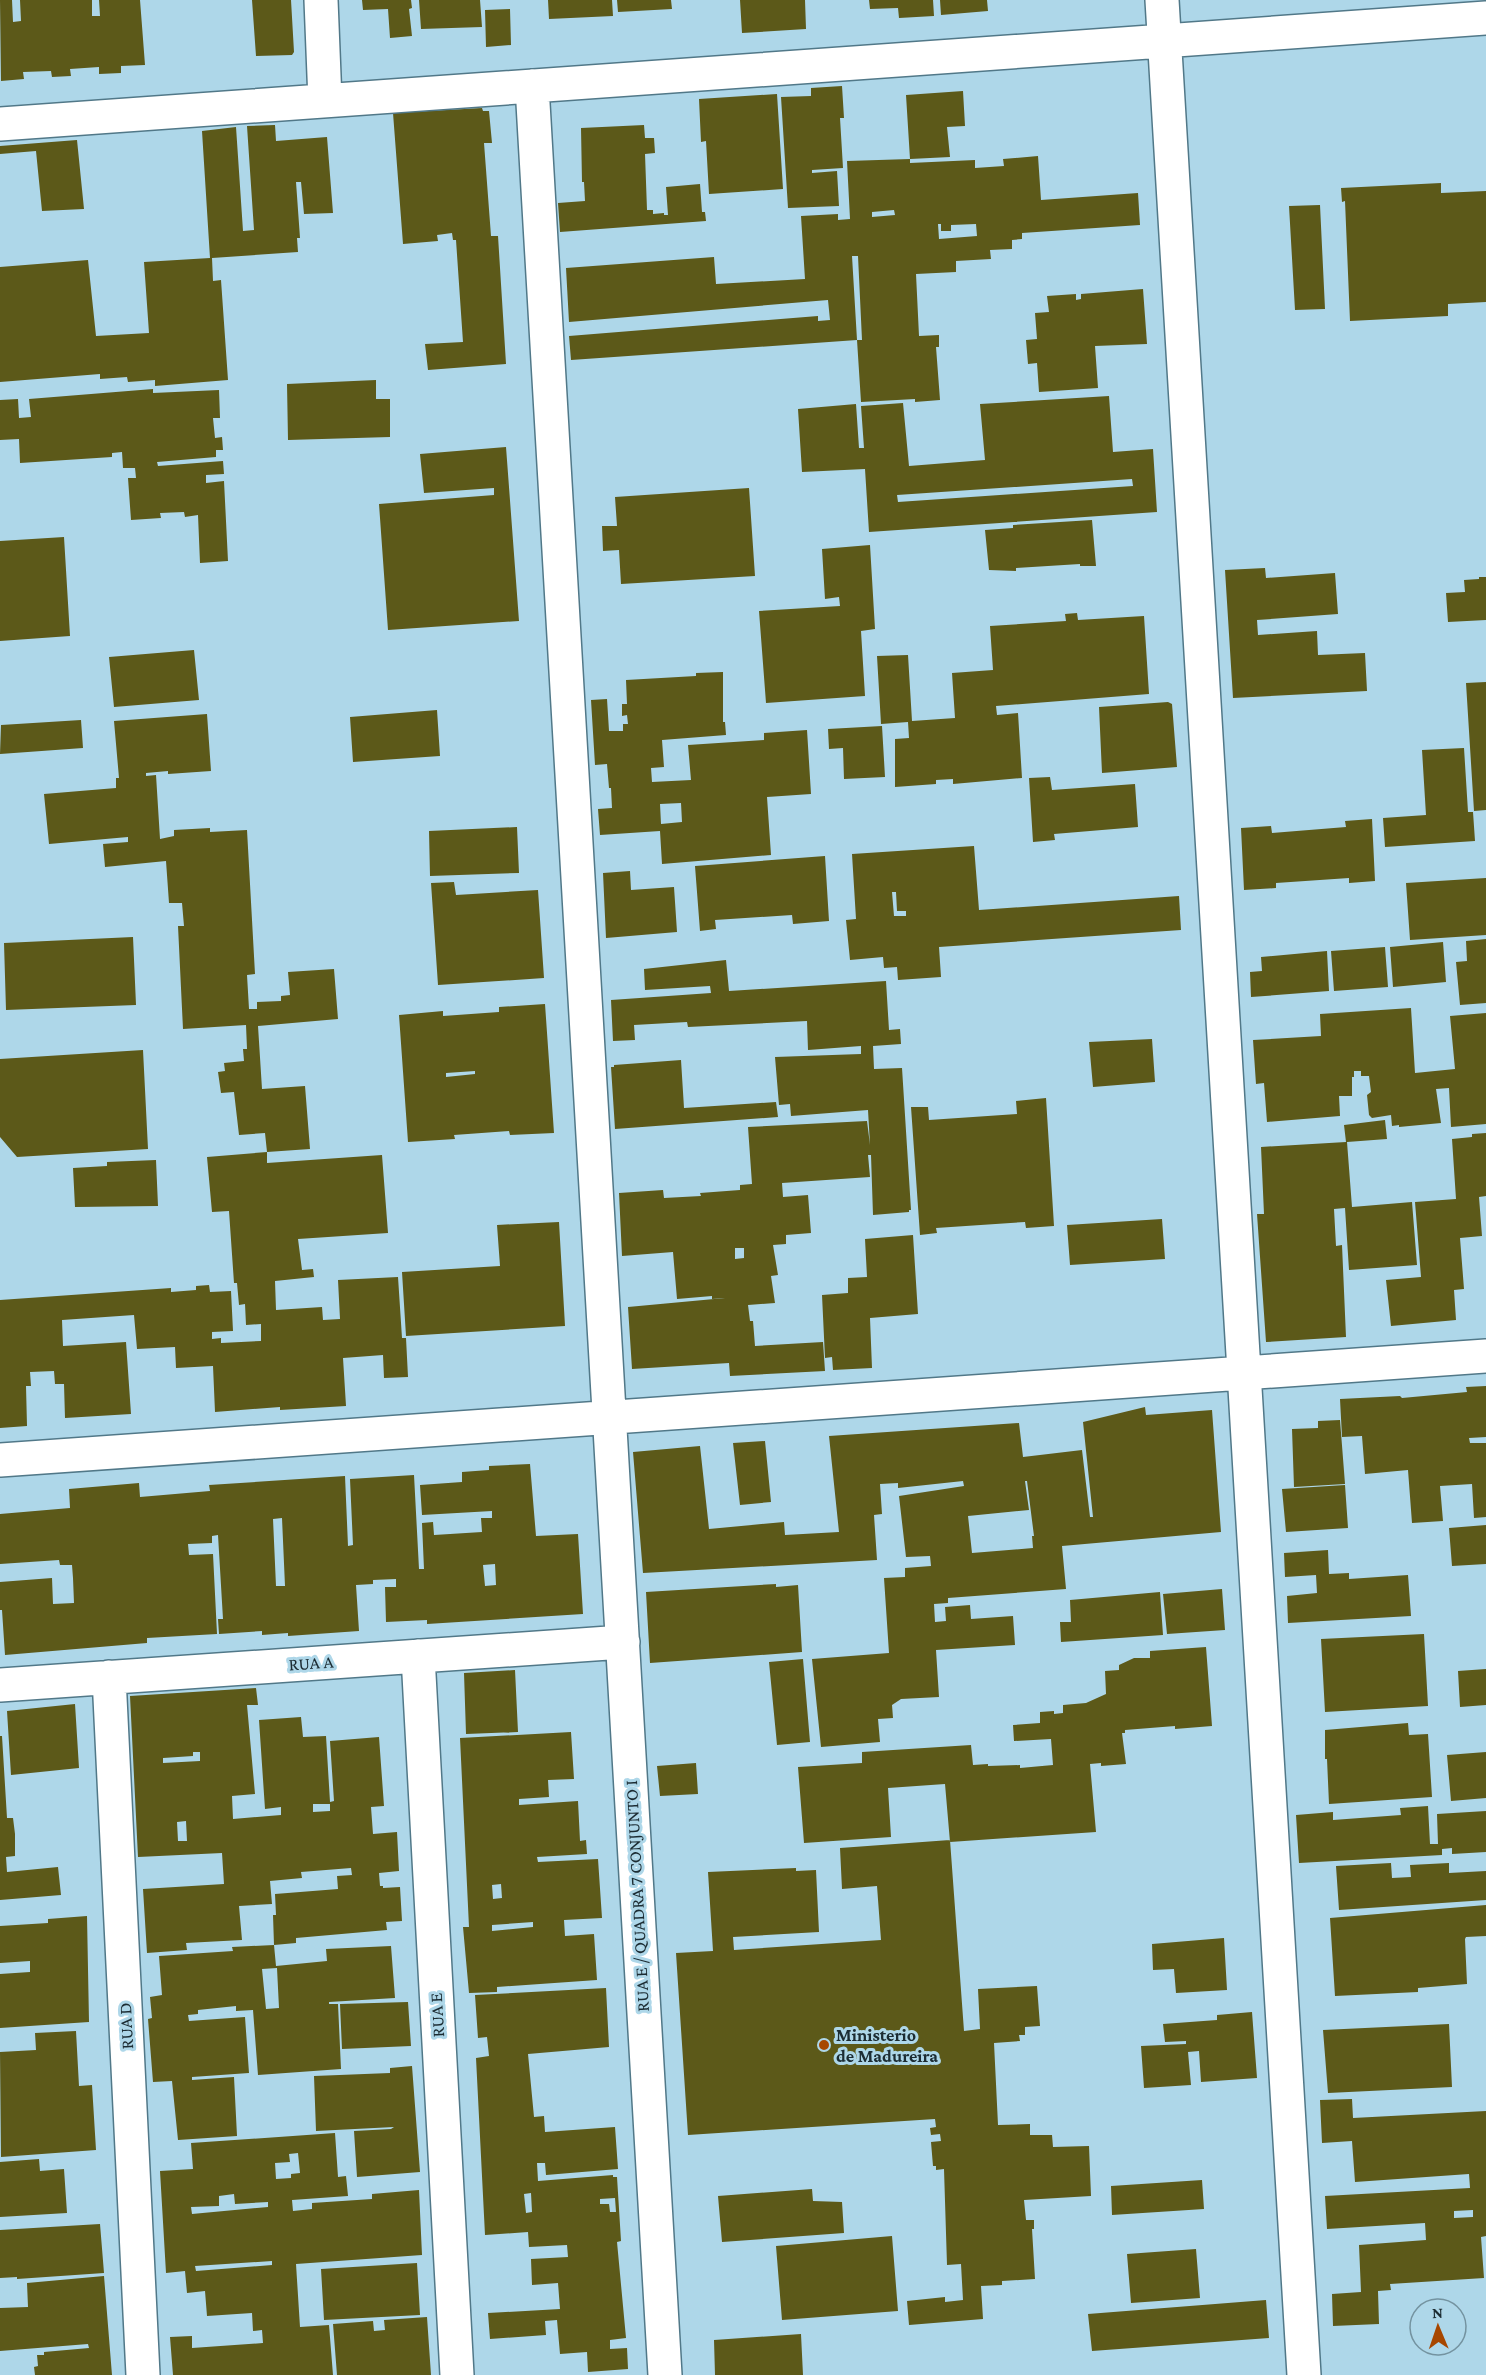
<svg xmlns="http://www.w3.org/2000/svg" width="1486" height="2375" font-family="'Crimson Pro',serif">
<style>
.building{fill:#5c5919;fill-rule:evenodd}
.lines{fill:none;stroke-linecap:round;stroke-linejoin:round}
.minor-casing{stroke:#517888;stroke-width:36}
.minor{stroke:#fff;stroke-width:33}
.poi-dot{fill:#a74700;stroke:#aed7e9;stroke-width:2}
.labels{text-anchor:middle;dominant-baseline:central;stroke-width:6;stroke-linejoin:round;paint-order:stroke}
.street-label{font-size:18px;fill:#1c2c33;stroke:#aed7e9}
.poi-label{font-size:18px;font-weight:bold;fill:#1c2c33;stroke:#aed7e9;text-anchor:start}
</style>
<rect width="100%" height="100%" fill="#aed7e9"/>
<!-- building -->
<path class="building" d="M0,0h12l1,22 8,-1 -1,-21h72v16h8l-1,-16h41l5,65 -24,1v7l-22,1v-7l-29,2 1,7 -19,1 -1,-6 -28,1 1,7 -23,2z
M252,0h39l3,52 -2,3 -36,1z
M362,0h49l1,8 -3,1 3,27 -22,2 -2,-29 -25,1z
M419,0h61l2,27 -61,2z
M548,0h64l1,16 -64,3z
M617,0h54l1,9 -54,3z
M740,0h65l1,29 -64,4z
M869,0h64l1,16 -35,2 -1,-10 -28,1z
M940,0h47l1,11 -47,4z
M510,9l1,36 -25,2 -1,-37z
M842,86l2,32h-4l3,50 -31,2v3l25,-2 2,35 -51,2 -7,-111 30,-1v-8z
M963,91l2,35 -18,1 3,30 -40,2v4l65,-3v8l29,-2 -1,-7 35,-3 3,44 97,-7 2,32 -118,8v6l-10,1v9l-22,1 1,9 -35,2v11l-40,2 3,62 20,-1v12h-3l4,53 -25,2v-3l-54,3 -4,-62h5l-4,-84h-6l5,84 -286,20 -2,-24 249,-20v5l12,-1 -2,-20 -259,22 -3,-54 148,-11 2,27 89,-5 -4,-63 37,-2v6l12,-1 -3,-58 63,-2 -4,-64zM894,210l1,5 -23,2v-5zM938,224h3v7h10v-6l25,-1 1,12 -38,3z
M777,94l6,95 -74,5 -3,-53 -5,1 -2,-43z
M482,108l1,3h6l3,32h-8l7,93h7l8,128 -78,6 -3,-26 38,-2 -7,-102h-3l-1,-7 -15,2 1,6 -35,3 -10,-131z
M275,125l1,16 51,-4 6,76 -29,1 -3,-32h-5l4,56h-3l1,14 -86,6 1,23 8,-1 7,100 -73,6v-6l-27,2 -1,-5 -27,2v-5l-100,8v-115l88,-7 8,76 53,-3 -5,-71 66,-4 -8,-127 34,-4 7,104 11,-1 -7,-104z
M644,125l1,13h9l1,15 -10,1 2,56h6v4l11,-1v2h4l-2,-28 34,-3 2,28h3l1,9 -146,11 -2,-29 27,-2 -1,-19h-2l-1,-54z
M77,140l7,69 -42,2 -6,-60 -36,3v-8z
M1441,183v10l45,-2v111l-38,2v12l-98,5 -5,-120 -3,1 -1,-14z
M1320,205l5,104 -30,1 -6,-104z
M1143,289l4,55 -52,2 3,42 -59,4 -2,-29 -9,1 -2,-24 11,-1 -2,-26 14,-1 -2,-16 29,-2v6l5,-1v-5z
M376,380v19h14v38l-102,3 -1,-56z
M153,389v4l66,-3 1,28h-7l2,20 7,-1 1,13h-7v7l-59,5 1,4 65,-5 1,13 -18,1v8l18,-2 4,80 -28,2 -2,-48 -13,2 -1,-5 -24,1 1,5 -30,2 -3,-42h8l-1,-10h-12l-1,-16 -10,1v4l-92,6 -1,-24 -19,1v-40l18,-1 1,19 12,-1 -2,-18z
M1109,396l4,56 40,-3 4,63 -288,20 -4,-63 -63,3 -4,-63 58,-5 3,44h5l-3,-42 42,-3 6,63 76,-6 -5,-56zM1132,479l1,7 -235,16 -1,-7z
M506,447l13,174 -131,9 -9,-126 115,-9v-7l-70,5 -4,-39z
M749,488l6,88 -134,8 -2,-34 -16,1 -1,-25h15l-2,-29z
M1092,520l4,46h-16v-2l-64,4v3l-27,-1 -4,-40 28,-2v-3z
M64,537l6,99 -70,5v-100z
M870,545l5,84 -14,2 4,65 -99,7 -7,-92 81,-5 -1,-9 -14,2 -3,-50z
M1265,568l1,10 69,-5 3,41 -81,6 1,15 59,-4 1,24 47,-2 2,38 -134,7 -8,-128z
M1479,577h7v43l-38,2 -2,-29 19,-1 -1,-12 15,-1z
M1077,613l1,7 66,-4 5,78 -153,12 1,9 21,-2 4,65 -69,6v-5l-17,1v4l-41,3v-48l14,-1 -1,-16 -27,2 -4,-68 31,-1 4,66 43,-3 -3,-45 41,-3 -3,-44 76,-5 -1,-7z
M194,650l5,50 -85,7 -5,-50z
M723,672v50h2l1,13 -64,5 2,27 -13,1 1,14 39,-2 -3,-35 76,-5v-7l43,-3 4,64 -44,3 4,58 -109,9 -2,-33 -60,4 -2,-26 14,-1 -1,-20h-2l-2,-24 -12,1 -4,-65 16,-1 2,32h14v-7h5l-1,-9 -5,1v-12h5l-1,-24 70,-4v-3zM681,803l1,19 -21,2 -1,-20z
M1486,682v128l-12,1 -8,-128z
M1168,702l4,2 5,63 -75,6 -3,-66z
M437,710l3,46 -87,6 -3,-45z
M207,714l4,57 -43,3v-3l-22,2v3l10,-1 4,64 14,-3v-6l36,-2v4l37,-2 8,144 -8,1 2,34h8v-7l24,-1v-5l9,-1 -2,-23 46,-3 4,50 -80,7 4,63 43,-3 5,63 -43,3v11l115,-8 6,78 -90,6 4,31 11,-1 1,8 -39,4 1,29 46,-3 1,13 17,-1 -2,-39 60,-3 4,61h4l2,39 -24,1 -1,-23 -40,3 3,48 -66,4v-3l-65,5 -2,-46 -37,2 -1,-21 -38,2 -3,-34 -72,5 1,26 63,-4 5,72 -66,4 -1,-34h-9l-1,-13 -24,1 1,14h-5l1,40 -27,2v-128l171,-12v4l25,-2v-4l13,-1 1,7 21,-1 2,40 -21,1v7l9,-1v5l40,-2v-17l-15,1 -1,-21 -6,1 -2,-22h-3l-5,-72 -17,1 -5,-55 60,-5 -2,-19 -26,2 -5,-43 -13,1 -3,-21 7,-1 -1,-8 20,-2 -1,-12h4l-1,-24 -63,4 -5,-103h6l-2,-23h-13l-3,-42 -61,6 -2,-23 25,-2v-5l-79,7 -5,-50 72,-6v-10h3l-5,-57z
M81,720l2,28 -83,6 1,-29z
M882,726l3,51 -41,2 -1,-31 -14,1 -1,-20z
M1464,748l4,64h5l2,29 -90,6 -2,-29 43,-3 -4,-65z
M1050,777l2,13 83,-6 3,43 -84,7 1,6 -22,2 -4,-64z
M1372,819l3,62 -26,2v-5l-73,5v5l-32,2 -3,-62 30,-2 1,7 74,-6 -1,-6z
M517,827l2,46 -89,3 -1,-45z
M974,846l5,64 200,-14 2,34 -242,17 2,30 -43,3 -1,-13 -13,1 -1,-11 -33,3 -4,-40 10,-1 -4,-65zM892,892h4l1,19h9v5h-12z
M825,856l4,65 -36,3 -1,-9 -77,5 1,9 -16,2 -5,-65z
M630,871l1,19 43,-3 3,45 -71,6 -3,-65z
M1486,878v57l-76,5 -4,-57z
M454,882l2,13 82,-5 6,88 -106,7 -7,-102z
M133,937l3,68 -130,5 -2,-67z
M1486,939v64l-26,2 -4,-43 11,-1 -1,-20z
M1443,942l3,40 -53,5 -3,-40z
M1385,947l3,40 -54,4 -3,-40z
M1327,951l2,40 -78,6 -1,-25 12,-1 -1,-14z
M726,960l3,31 157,-10 3,49 11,-1 1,15 -28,2 1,23 28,-1 9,142h-2v2l-36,3 -2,-60h-3l2,22 -88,6 1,14 25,-2 3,38 -25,2v9l-13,1 5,30 -7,1 4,27 -27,2 2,16h3l2,25 68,-4 2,29 -95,5 -1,-13 -97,6 -4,-62 97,-9 -13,1v-3l-35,3 -4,-47 -51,4 -3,-63 44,-3 1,8 37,-2 -1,-3 40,-3v-5l12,-1 -4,-57 119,-6 3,24 -2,-35 -77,6 -1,-12 -11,1 -4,-48 86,-3v-8l-53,4 -1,-29 -119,6 -1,-5 -53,3 1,15 -22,1 -2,-41 100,-7 -1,-7 -65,4 -1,-21zM735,1248h9v10l-9,1z
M545,1004l9,129 -44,2 -1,-4 -55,4 1,4 -47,3 -9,-127 44,-4v5l56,-4v-5zM475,1071v3l-29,3v-4z
M1411,1008l4,65 40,-4 -5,-53 36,-3v111l-35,3 -2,-39 -13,1 5,34 -42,4v-2l-7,1 -1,-11 -19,3 -3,-3 -2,-20 4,-3 -2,-16h-8v-5h-7v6h-2v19h-13l1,20 -73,6 -3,-39 -8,1 -3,-44 68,-4 -1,-22z
M1152,1039l3,43 -62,5 -4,-45z
M143,1050l5,99 -131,8 -17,-20v-78z
M681,1060l3,48 92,-6 2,15 -163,12 -4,-62h3v-2z
M1046,1098l8,128 -28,2 -1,-6 -89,6 1,5 -17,2 -9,-128h17l1,13 88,-6 -1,-13z
M1385,1120l2,19 -40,3 5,65 60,-5 5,63 -68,5 -4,-62 -11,1 2,37 6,-1 4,92 -80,5 -9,-128h7l-3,-67 85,-5 -2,-17z
M1486,1133v63l-7,1 3,39 -22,2 4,51 -10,1 2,30 -65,6 -5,-46 35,-3 -6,-75 41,-3 -4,-60 20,-2v-3z
M156,1160l2,46 -83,1 -2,-39 34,-2v-4z
M1162,1219l3,40 -95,6 -3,-40z
M559,1222l6,104 -159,10 -4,-64 98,-6 -3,-41z
M913,1235l5,79 -48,4 2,50 -39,2 -1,-13 -7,1 -3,-63 26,-2v-15l19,-1 -2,-38z
M1486,1386v51l-17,1 1,5h16v74l-12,1 -2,-34 -32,2 3,35 -31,2 -4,-53 -43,4 -3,-38 -20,1 -2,-38 60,-3 2,2 65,-6 -1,-5z
M1145,1407l1,8 66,-5 9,122 -159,14 4,43 -118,9v5l-14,1 1,18 11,-1 -1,-14 25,-2 1,14 42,-3 2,29 -79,5 3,47 -38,2 -9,6 1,13 -15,1 2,23 -59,5 -9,-88 77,-6 -5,-75 21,-1v-9l26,-2 -1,-10 -24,1 -7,-61 65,-10 -1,-5 -65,7v-5l-18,1 2,30 -8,1 3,45 -234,13 -10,-121 67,-6 9,83 75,-7 1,13 54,-3 -10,-96 190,-13 4,34 59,-7 8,67h3l-10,-95zM1025,1481h2l7,55h-2l1,12 -61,5 -4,-37 61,-6z
M1340,1420l5,64 -51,3 -2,-58 26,-1v-7z
M765,1441l6,61 -31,3 -7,-62z
M530,1464l6,72 42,-2 5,80 -156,10v-4l-41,2 -1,-35h11v-8l-23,1v4l-17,1 3,46 -71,5v-3l-26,2v-4l-43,3 -1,-15h5l-5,-84 -6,1v7l-24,1 1,11 24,-1 4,80 -70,4v5l-142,12 -3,-45h-2v-28l52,-4 1,26 21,-1 -1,-25 -1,-13h-12l-1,-5 -59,4v-50l70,-6 -1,-19 70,-6 1,14 70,-6 -1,-6 136,-9 3,70 5,-1 -3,-66 64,-4 5,94h5l-2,-46 11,-1 1,13 48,-3 -1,-14h11v-7l-70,4 -2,-30 42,-3v-10l27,-2v-4zM282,1518l3,68h-9l-3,-67zM495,1564l1,21 -11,1 -2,-21z
M1345,1485l3,43 -62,4 -4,-43z
M1486,1525v39l-34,2 -3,-38z
M1328,1550l1,24 20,-1v6l59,-4 3,41 -123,7 -1,-27 30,-3 -1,-18 -31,2 -1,-24z
M776,1584v3l22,-2 4,67 -152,11 -4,-71z
M1222,1589l3,41 -58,4 -4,-40z
M1160,1592l3,43 -102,7 -1,-20h11l-1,-22z
M1424,1634l4,72 -103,6 -4,-73z
M1206,1647l6,79 -37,3v-3l-50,4v3h-3l4,31 -25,2v-3l-11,1 6,68 -146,10 -5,-58 -57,4 3,49 -87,6 -6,-76 64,-4v-11l109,-7 2,20 15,-1v2l32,-1v3l33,-3 -2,-26 -37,2 -1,-16 27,-2v-11l14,-1v3l9,-1v-8l23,-2 20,-9 -1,-23 14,-1v-5l15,-7h16v-7z
M803,1659l7,83 -33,3 -8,-83z
M1486,1669v36l-26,2 -2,-36z
M515,1670l3,62 -52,2 -2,-61z
M256,1688l2,17h-11l8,89 -23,2 1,23 48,-4v-8l-16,2 -6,-89 42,-3 2,20 23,-1 4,66 4,-1 -4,-60 49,-4 5,69 -13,1 2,27 24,-2 2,39 -20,2 1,13h3v2l17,-1 2,34 -16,1 1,8 -91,8v5l-22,2 -1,-30h3l-1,-21 63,-5 -1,-13 15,-1 -1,-7 -50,4 1,6 -32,3 2,23 -33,2 3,34 -56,3 1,7 -40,3 -4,-64 81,-5 -2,-31 -84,4 -8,-161zM193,1752h7v9l-37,2v-5l30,-2zM313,1804h17v7l-17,1zM186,1821l1,20h-9l-1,-19z
M75,1704l4,64 -68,7 -4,-64z
M1408,1723l1,12 19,-1 4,63 -103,7 -2,-45h-2v-29z
M571,1732l3,47 -26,1 1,17 -30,2v6l59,-4 2,40 6,-1 1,14 -50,3 1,5 60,-3 4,59 -38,2 1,16 29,-2 3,46 -100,7v5l-28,1 -6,-66h6l-9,-189zM501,1884l1,14 -9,1 -1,-14zM533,1922v5l-41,4v-6z
M0,1736h2l5,82h6l2,16v22l-9,1 1,15 51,-5 3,28 -61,5z
M1486,1752v46l-35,3 -4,-46z
M696,1763l2,31 -38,2 -3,-30z
M1428,1806l2,38h8l-1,-30 49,-3v41l-34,2v-6l-10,1v6l-143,8 -3,-48 37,-3v8l68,-5 -1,-7z
M950,1840l14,191 16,-2 -2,-40 59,-3 3,40 -15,1v8h-6l1,6 -26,2 4,82 32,-1v11h22l1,12 36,-1 2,50 -67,4 2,20h8v9h-2l3,50 -33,2v4l-21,1 2,33 -74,6 -2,-24 38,-4v5l18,-2 -2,-36 -14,1 -3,-96 -8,1v-4h-3l-2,-24 10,-1 -1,-7 -9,1 -1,-7 6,-1 -1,-8 -247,16 -12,-182 37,-2 -5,-79 88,-4v3l20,-1 3,62 -86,5 1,13 147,-10 -4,-54 -35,3 -2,-41z
M1391,1863l1,15 19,-1 -1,-12 39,-2v10l37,-2v29l-147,10 -3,-44z
M1486,1905v31l-20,1 -1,2 2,45 -49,4v4l-83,4 -5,-78z
M87,1916l2,106 -89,6v-54l30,-2v-11l-30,2v-37l48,-3v-4z
M1224,1938l3,52 -51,3 -2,-24 -21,1 -1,-26z
M274,1945l2,21 51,-5 -1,-12 65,-3 4,52 -66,4v2h9l3,65 -83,6 -5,-65 -17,1v-5l-38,4v4l-10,1 1,6 56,-4 4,56 -57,4v3l42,-3 3,59 -59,4 -6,-59 -19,1 -5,-63 4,-1 -2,-21 12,-2 -3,-39 74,-5 -1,-4zM277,1968l2,40 -13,1 -4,-40z
M606,1988l3,59 -81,7 6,63 10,-1 1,16 70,-5 3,42 -72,6 -1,-12h-8l1,18 75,-6v2h4l4,64 -4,1 9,96 -16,2v9l17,-1 1,21 -40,3 -1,-20 -27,2 -3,-34 -12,1 1,14 -56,4 -2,-26 72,-4 -2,-26 -26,2 -1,-26 37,-2 -1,-12 -38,2 -1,-15 -43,3 -9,-177 13,-2 -2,-19 -9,1 -3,-43zM531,2193l1,19 -6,1 -2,-19zM615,2198l1,14h-6l-1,-8h-9v-5z
M408,2002l3,44 -69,3 -2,-45z
M1252,2012l5,66 -56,4 -2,-31 -11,1 3,33 -47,3 -3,-42 45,-2v-3l-21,1 -2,-18 54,-4v-5z
M1449,2024l3,63 -124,6 -5,-63z
M76,2031l3,55 13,-1 4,65 -95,7 -1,-105 36,-2 -1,-17z
M412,2066l8,106 -63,5 -3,-46 37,-2 3,-2 -78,4 -2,-55 76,-3v-5z
M1352,2099l1,19 133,-7v125l-5,1 3,41 -94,6 1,6 -13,1 1,33 -46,2 -1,-32 29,-2 -2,-47 67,-5 -1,-17 -98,6 -2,-33 145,-8 -1,-14 -114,8 -3,-41 -30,2 -2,-43zM1473,2210v7l-19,1v-7z
M335,2133l3,44 8,-1 2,20 -56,4 1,11 19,-2v-6l60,-4v-5l47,-4 3,65 -126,9 4,63 29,-2 4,50h-160l-3,-38 22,-1v12l71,-5 -1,-13 -9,1 -1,-18 -45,3 -2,-25 -18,2 -2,-22 -19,2 -6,-102 33,-2 -2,-26zM298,2153l2,20 -9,1v4l-15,1 -1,-16 15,-1 -1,-8zM234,2194l1,10 33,-2v5l-76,7 -1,-7 28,-1v-10zM272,2261v4l-76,6 -1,-5z
M39,2159l1,12 24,-2 3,44 -67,4v-55z
M1202,2180l2,29 -92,6 -1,-29z
M812,2189l1,12 29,1 2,31 -122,9 -4,-46z
M100,2224l4,49 -87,6v-2l-17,1v-48z
M892,2236l6,75 -116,9 -6,-74z
M1196,2249l4,49 -69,5 -4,-49z
M417,2263l3,52 -96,5 -3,-51z
M104,2276l8,99h-77l-1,-8 4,-1 -1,-11h7v-3l45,-4 -1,-4 -88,7v-43l28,-1 -1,-24z
M1266,2300l3,38 -177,13 -4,-37z
M427,2317l4,58h-94l-4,-51 40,-3 1,10 11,-1 -1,-10z
M801,2334l2,41h-88l-1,-35z"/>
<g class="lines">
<defs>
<path id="minor" d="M321,0l4,101
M1162,0l142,2375
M532,86l133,2289
M0,124l1486,-106
M0,1460l1486,-104
M418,1656l39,719
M109,1677l34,698
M0,1685l623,-43"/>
</defs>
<!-- minor casing -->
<use href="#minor" class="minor-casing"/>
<!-- minor -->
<use href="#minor" class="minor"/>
</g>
<!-- markers -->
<circle class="poi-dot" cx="824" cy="2045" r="6"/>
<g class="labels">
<!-- street labels -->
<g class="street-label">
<text transform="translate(311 1663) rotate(-4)">RUA A</text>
<text transform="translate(637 1896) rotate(-93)">RUA E / QUADRA 7 CONJUNTO I</text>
<text transform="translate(437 2015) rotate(-93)">RUA E</text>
<text transform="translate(126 2026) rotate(-93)">RUA D</text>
</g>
<!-- poi labels -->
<g class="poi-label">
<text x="836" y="2035">Ministerio<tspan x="836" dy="21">de Madureira</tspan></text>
</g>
</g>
<!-- north arrow -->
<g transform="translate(1438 2327) rotate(358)"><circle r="28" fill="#aed7e9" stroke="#7493a0" stroke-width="1.5"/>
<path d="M0-4.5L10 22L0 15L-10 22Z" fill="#a74700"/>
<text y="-9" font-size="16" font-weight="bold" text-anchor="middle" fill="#1c2c33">N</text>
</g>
</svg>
